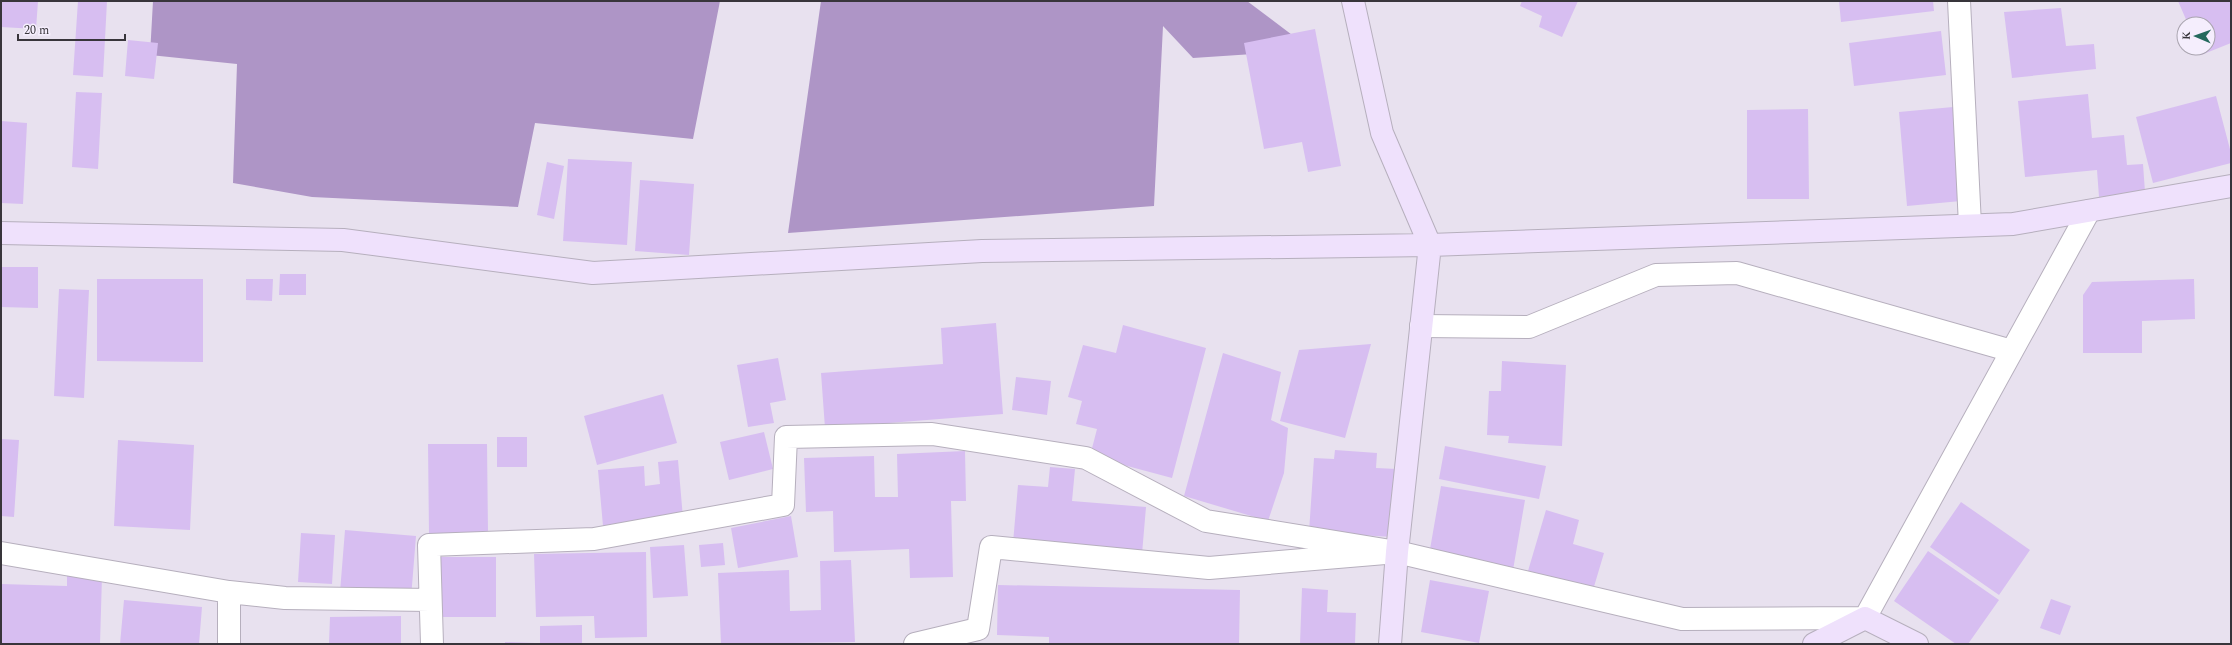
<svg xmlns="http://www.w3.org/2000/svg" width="2232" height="645" font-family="Spectral,serif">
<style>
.forest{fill:#ae95c6}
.building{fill:#d7bef1}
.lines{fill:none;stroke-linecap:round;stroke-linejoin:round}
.street-casing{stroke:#b6afbd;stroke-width:24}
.secondary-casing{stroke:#b6afbd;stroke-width:24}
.street{stroke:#fff;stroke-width:22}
.secondary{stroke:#efe1fc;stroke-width:22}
</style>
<rect width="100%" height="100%" fill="#e8e1ef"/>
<!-- forest -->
<path class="forest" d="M153,1h567l-27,138 -158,-16 -17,84 -206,-10 -79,-14 4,-119 -87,-9z
M821,1h426l65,49 -119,8 -30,-32 -9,180 -366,27z"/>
<!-- building -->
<path class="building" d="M1,1h37l-2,28 -35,-2z
M78,1h29l-4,76 -30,-2z
M1522,1h56l-16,36 -23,-10 3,-11 -22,-10z
M1839,1h94l1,10 -93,11z
M2178,1h53v42l-30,12 -3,-7h10v-24h-20z
M2061,8l5,38 28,-2 2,25 -84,9 -8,-66z
M1315,29l26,137 -33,6 -6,-30 -38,7 -20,-106z
M1941,31l5,44 -92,11 -5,-43z
M128,40l30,3 -4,36 -29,-3z
M76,92l26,1 -4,76 -26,-2z
M2088,94l4,44 32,-3 3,30 16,-1 2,28 -46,5 -2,-27 -72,7 -7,-76z
M2216,96l15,57v10l-78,20 -17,-66z
M1953,107l8,94 -54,5 -8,-94z
M1808,109l1,90h-62v-89z
M1,121l26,2 -4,81 -22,-1z
M568,159l64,3 -5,83 -64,-4z
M547,162l17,4 -10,53 -17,-4z
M640,180l54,4 -5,71 -54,-4z
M1,267h37v41l-37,-1z
M280,274h26v21h-27z
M97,279h106v83l-106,-1z
M246,279h27l-1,22 -26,-1z
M2194,279l1,40 -53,2v32h-59v-58l9,-13z
M59,289l30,1 -5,108 -30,-2z
M996,323l7,91 -178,14 -4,-55 122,-9 -2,-36z
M1123,325l83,23 -34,130 -82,-22 7,-27 -21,-5 6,-23 -14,-4 15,-52 33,8z
M1371,344l-26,94 -65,-17 19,-71z
M1223,353l58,19 -10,48 17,8 -4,45 -16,48 -84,-25z
M778,358l8,42 -16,3 4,20 -26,4 -11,-62z
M1502,361l64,4 -4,81 -54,-3 1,-7 -22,-1 2,-44h12z
M1016,377l35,4 -4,34 -35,-5z
M663,394l14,49 -80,22 -13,-49z
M764,432l9,37 -44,11 -9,-38z
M497,437h30v30h-30z
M1,439l18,1 -5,77 -13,-1z
M118,440l76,5 -4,85 -76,-4z
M428,444h59l1,89 -59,1z
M1445,446l101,20 -7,33 -100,-20z
M1335,450l42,3 -1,15 21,1 -4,68 -84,-5 5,-74 20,1z
M965,451l1,50h-15l2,76 -43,1 -1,-29 -75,3 -1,-41 -27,1 -2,-54 70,-2 1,41h23l-1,-43z
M678,460l5,58 -80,8 -5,-56 46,-4 1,20 15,-2 -2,-22z
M1050,467l25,2 -3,32 74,6 -4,47 -129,-11 5,-58 30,2z
M1441,486l84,14 -12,70 -84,-15z
M1961,502l69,48 -31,45 -69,-48z
M1546,510l33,10 -6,24 31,9 -11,37 -65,-19z
M791,516l7,41 -60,11 -7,-40z
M345,530l71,6 -5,62 -71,-6z
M301,533l34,2 -3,49 -34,-2z
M723,543l2,22 -24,2 -2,-22z
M684,545l4,51 -35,2 -3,-51z
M1928,551l71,49 -31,44h-12l-62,-43z
M646,552l1,85 -52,1 -1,-22 -58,1 -2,-63z
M438,557h58v60h-57z
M851,560l4,82 -134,2 -3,-71 71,-3 1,41 31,-1 -1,-49z
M67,574l35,2 -2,68h-99v-60l66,2z
M1430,580l59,11 -10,52 -58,-11z
M998,585l242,5 -1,54h-190v-7l-52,-2z
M1302,588l26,2 -1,22 29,1 -1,31h-55z
M2051,599l20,7 -11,29 -20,-7z
M124,600l78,7 -3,37h-79z
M401,616v28h-72l1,-27z
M582,625v19h-42v-18z
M505,642l30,1v1h-30z"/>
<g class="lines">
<defs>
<path id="street" d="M1959,1l11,224
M1421,326l108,1 127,-52 81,-2 275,78
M1397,552l285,67 183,-1 224,-407
M1,553l228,39v52
M229,592l56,6 145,2
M432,644l-3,-99 165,-6 189,-34 3,-68 146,-3 154,24 120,63 191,31 -188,16 -218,-21 -13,82 -63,15"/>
<path id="secondary" d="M1353,1l29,132 48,112 -33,307 -7,92
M1,233l342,7 250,33 389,-22 448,-6 583,-21 218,-38
M1814,644l51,-26 52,26"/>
</defs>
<!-- street casing -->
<use href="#street" class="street-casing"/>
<!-- secondary casing -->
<use href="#secondary" class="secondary-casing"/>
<!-- street -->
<use href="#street" class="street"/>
<!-- secondary -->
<use href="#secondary" class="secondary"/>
</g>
<!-- border -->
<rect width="2232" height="645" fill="none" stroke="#38353b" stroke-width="4"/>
<!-- north arrow -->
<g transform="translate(2196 36) rotate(272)"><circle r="19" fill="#f5eefd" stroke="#a9a4af"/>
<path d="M0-3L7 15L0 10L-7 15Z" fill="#24695d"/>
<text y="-6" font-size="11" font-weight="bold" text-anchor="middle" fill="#38353b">K</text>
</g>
<!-- scale -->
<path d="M18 34v6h107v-6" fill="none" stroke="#38353b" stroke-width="2"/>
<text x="24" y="34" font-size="12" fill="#38353b" stroke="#f5eefd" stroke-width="3" paint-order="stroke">20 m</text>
</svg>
